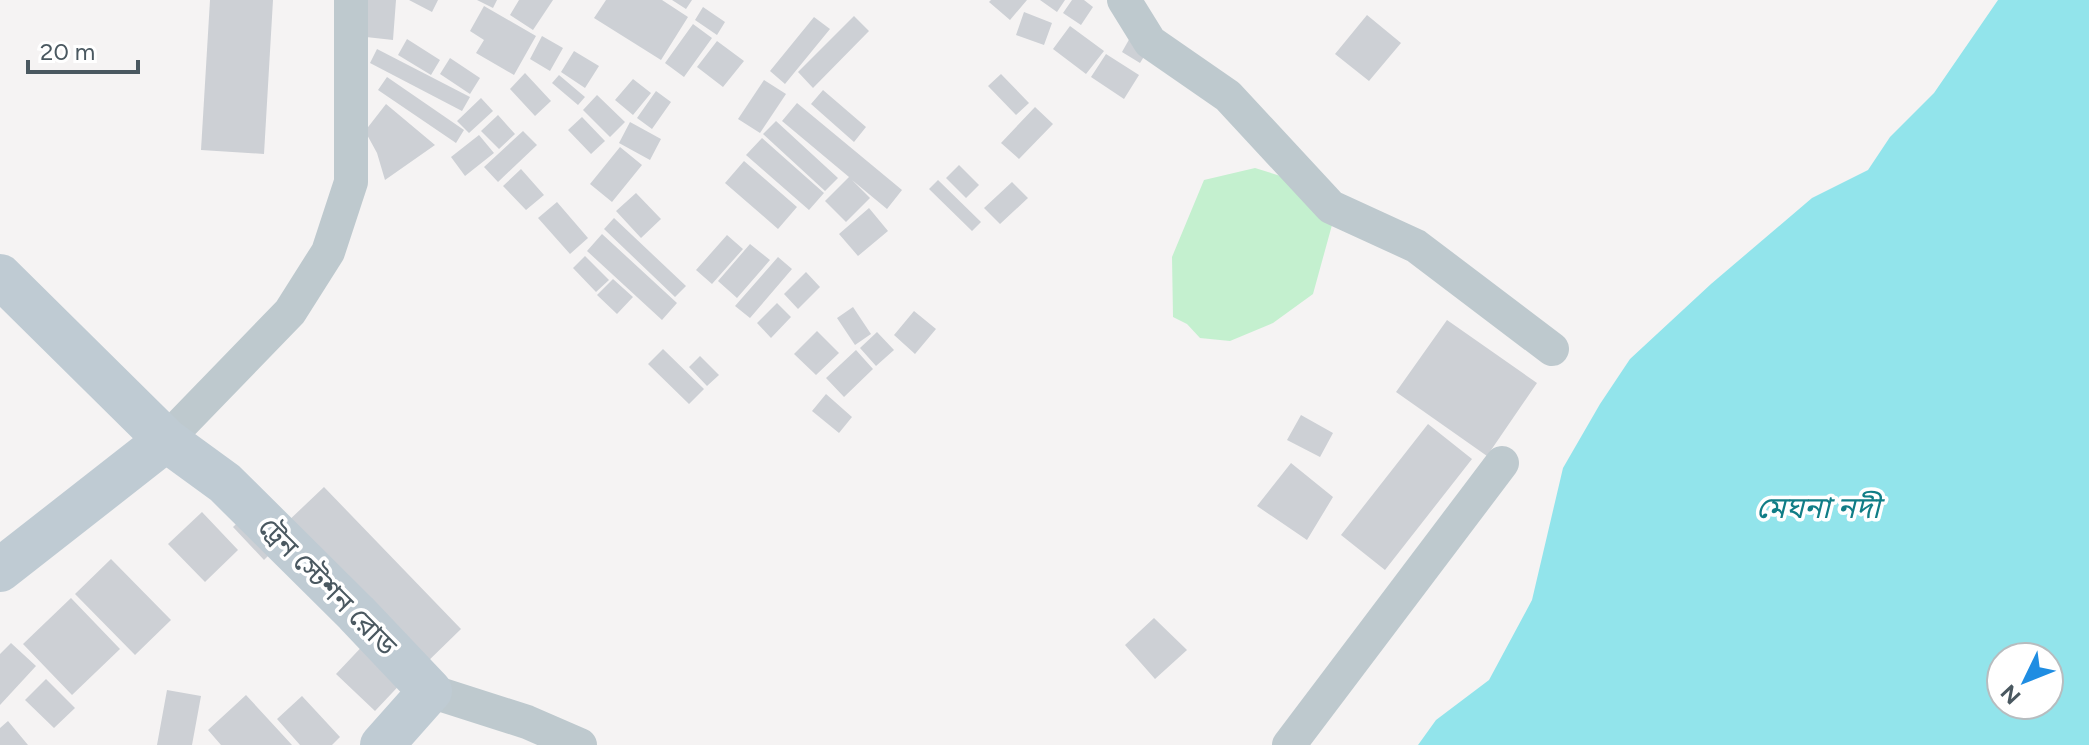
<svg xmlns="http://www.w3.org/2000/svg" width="2089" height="745" font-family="Figtree,'Noto Sans Bengali',sans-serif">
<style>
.green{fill:#c4f0cf}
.water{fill:#92e4eb;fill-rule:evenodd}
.building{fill:#cdd0d5}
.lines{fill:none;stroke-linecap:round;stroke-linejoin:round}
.street{stroke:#bec9ce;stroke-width:34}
.secondary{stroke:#bfcbd3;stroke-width:44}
.labels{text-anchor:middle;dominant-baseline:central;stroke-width:7;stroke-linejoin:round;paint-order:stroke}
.street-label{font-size:28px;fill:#4a5860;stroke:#fff}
.water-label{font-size:30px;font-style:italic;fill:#107d86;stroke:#fff}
</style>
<rect width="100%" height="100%" fill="#f5f3f3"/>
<!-- green -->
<path class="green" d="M1255,168l55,17 22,40 -19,69 -40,29 -43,18 -30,-3 -13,-14 -14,-7 -1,-60 32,-77z"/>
<!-- water -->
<path class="water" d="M1998,0h91v745h-671l18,-25 53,-40 43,-80 31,-132 37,-64 30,-45 81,-75 101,-86 56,-28 22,-33 44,-44zM2001,657h48v48h-48z"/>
<!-- building -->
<path class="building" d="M210,0h63l-9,154 -63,-4z
M360,0h36l-3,40 -36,-4z
M409,0h29l-6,12z
M477,0h20l-4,8z
M519,0h34l-20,30 -23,-15z
M606,0h56l26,17 -27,43 -67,-42z
M672,0h20l-6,9z
M991,0h36l-17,20 -21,-18z
M1040,0h25l-8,12z
M1072,0h12l9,7 -12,18 -18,-12z
M484,6l52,30 -22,39 -38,-22 8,-13 -14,-9z
M703,7l22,15 -8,13 -22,-15z
M1024,12l28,11 -8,22 -28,-10z
M1367,15l34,28 -32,38 -34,-27z
M854,16l15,15 -56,57 -15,-16z
M814,17l16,12 -45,55 -15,-13z
M693,24l19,14 -28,39 -19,-14z
M1070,26l34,25 -18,23 -33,-25z
M542,36l21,12 -13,23 -20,-12z
M1131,36l19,11 -10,16 -18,-11z
M407,39l33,21 -9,15 -33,-20z
M717,41l27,20 -21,26 -26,-20z
M377,49l93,48 -8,14 -92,-48z
M574,51l25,15 -14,22 -24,-16z
M1106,54l33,21 -15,24 -33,-22z
M450,58l30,20 -10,16 -30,-20z
M525,73l26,28 -16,15 -25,-27z
M1001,74l28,29 -13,12 -28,-29z
M559,75l26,22 -7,8 -26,-22z
M387,77l77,53 -8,13 -78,-53z
M633,79l18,14 -18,22 -18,-15z
M764,80l22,14 -26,39 -22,-14z
M823,90l43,37 -12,15 -43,-38z
M656,91l15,11 -19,27 -15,-11z
M597,95l28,27 -15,15 -27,-27z
M481,98l12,13 -24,22 -12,-12z
M797,103l105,87 -15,19 -35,-29 18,18 -24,24 -21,-21 24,-24 -67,-56z
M386,104l49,41 -50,35 -8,-27 -12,-22z
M1035,107l18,17 -34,35 -18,-16z
M498,115l17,19 -16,15 -18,-18z
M582,117l23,24 -14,13 -23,-24z
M776,121l62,57 -13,13 -62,-57z
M630,122l31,17 -11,21 -31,-17z
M523,131l14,14 -39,37 -14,-15z
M479,135l15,18 -29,23 -14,-19z
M762,138l62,55 -15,17 -63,-55z
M620,147l22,18 -30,37 -22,-18z
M744,161l53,46 -19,22 -53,-46z
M959,165l20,20 -13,13 -20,-20z
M521,169l23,26 -18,15 -23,-24z
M938,180l43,42 -9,9 -43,-42z
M1012,182l16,16 -28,26 -16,-16z
M636,193l25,26 -20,19 -25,-27z
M557,202l31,36 -18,16 -32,-36z
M869,208l19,23 -30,25 -19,-22z
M614,218l72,68 -11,11 -71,-68z
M602,234l75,69 -15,17 -75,-69z
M727,235l16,14 -31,35 -16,-14z
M750,244l20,16 -33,38 -19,-17z
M585,256l24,24 -13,12 -23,-24z
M778,257l14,12 -42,49 -15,-12z
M806,272l14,15 -22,22 -14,-15z
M613,279l20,18 -16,17 -20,-19z
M777,303l14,14 -20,21 -14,-15z
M853,307l18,27 -16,11 -18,-27z
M914,311l22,18 -21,25 -21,-19z
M1447,320l90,63 -50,73 -91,-64z
M817,331l22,22 -23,22 -22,-21z
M877,332l17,18 -18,16 -16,-18z
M663,349l41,40 -15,15 -41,-40z
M856,350l17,19 -29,28 -18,-19z
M700,356l19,19 -12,11 -18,-19z
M826,394l26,23 -13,16 -27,-22z
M1301,415l32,18 -13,24 -33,-17z
M1428,424l44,35 -87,111 -44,-35z
M1291,463l42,34 -26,43 -50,-34z
M324,487l137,142 -40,39 -137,-143z
M250,511l31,32 -17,17 -31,-33z
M202,512l36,38 -33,32 -37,-38z
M111,559l60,61 -36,35 -60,-61z
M71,598l49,51 -48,46 -49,-51z
M1154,618l33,32 -32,29 -30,-34z
M370,638l39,37 -34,36 -39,-37z
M11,643l25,23 -36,39v-51z
M46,679l29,29 -21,20 -29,-28z
M167,690l34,6 -9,49h-35z
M246,695l46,50h-71l-13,-15z
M302,696l38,41 -8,8h-32l-23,-26z
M8,721l20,24h-28v-17z"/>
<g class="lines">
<!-- street -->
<path class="street" d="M1124,0l26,42 78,54 103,111 85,39 136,103
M166,440l124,-128 38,-60 23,-70v-182
M430,691l97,31 53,23
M1289,745l213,-282"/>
<!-- secondary -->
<path class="secondary" d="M0,276l166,164 59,43 131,130 74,78 -48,54
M0,570l166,-130"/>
</g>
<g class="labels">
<!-- street labels -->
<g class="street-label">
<text transform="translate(328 586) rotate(45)">ট্রেন স্টেশন রোড</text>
</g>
<!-- water labels -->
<g class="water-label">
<text x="1818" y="507">মেঘনা নদী</text>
</g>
</g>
<!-- north arrow -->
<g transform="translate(2025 681) rotate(227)"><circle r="38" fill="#ffffff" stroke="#b7bcbf" stroke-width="2"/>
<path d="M0-6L14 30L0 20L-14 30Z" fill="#1f8de2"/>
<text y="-12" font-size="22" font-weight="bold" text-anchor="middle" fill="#4a5860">N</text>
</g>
<!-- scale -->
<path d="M28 60v12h110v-12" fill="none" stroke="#4a5860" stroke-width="4"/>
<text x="40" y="60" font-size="24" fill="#4a5860" stroke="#ffffff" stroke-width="6" paint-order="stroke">20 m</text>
</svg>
